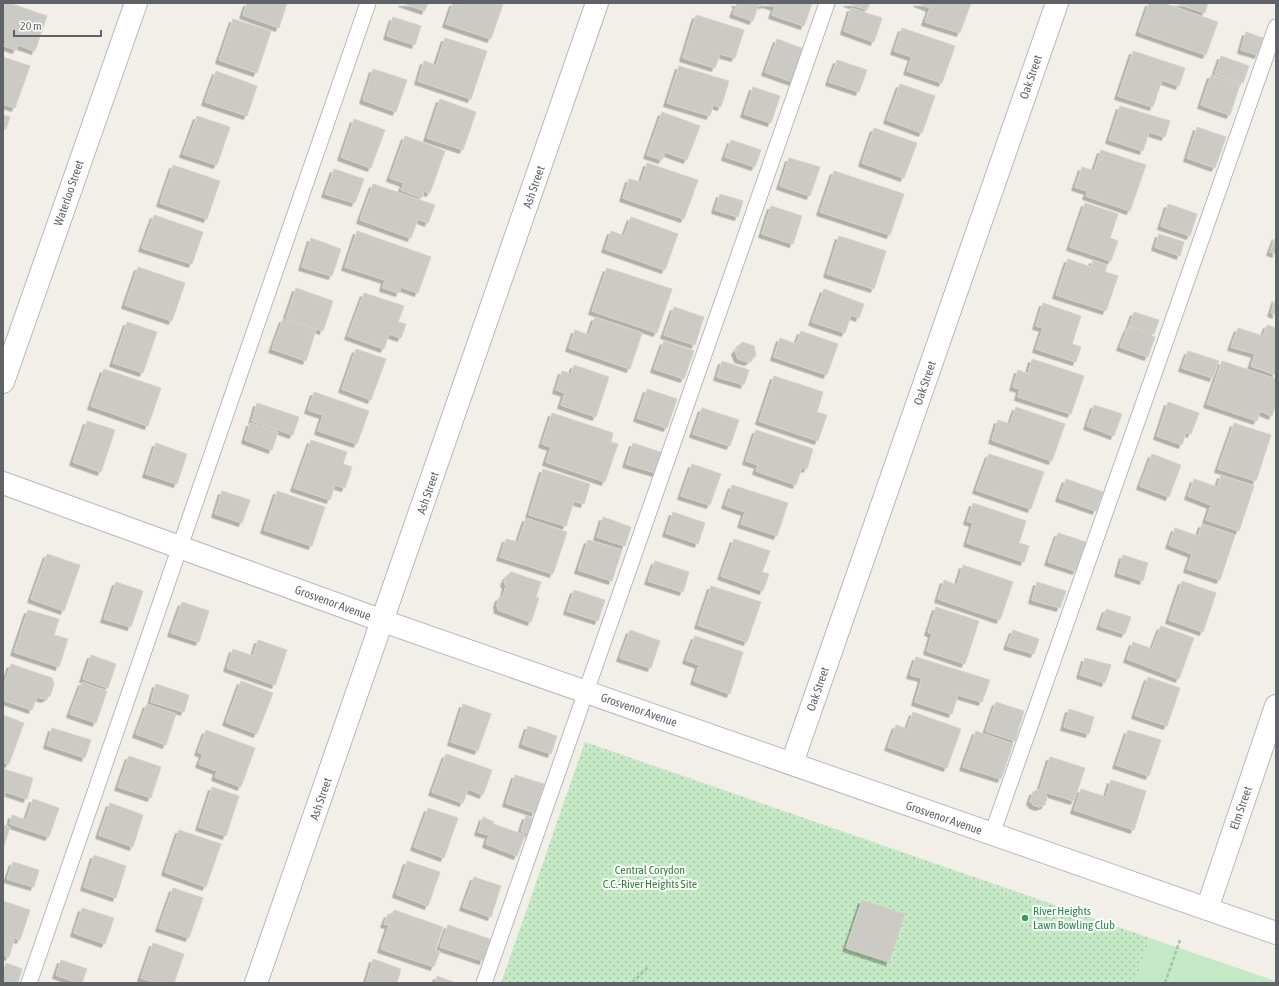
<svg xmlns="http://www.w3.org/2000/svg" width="1279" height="986" font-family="'Asap Condensed',sans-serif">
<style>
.grass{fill:#c5e8c5}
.park{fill:url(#park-dots)}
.building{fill:#cccac5;stroke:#d6d1c6;filter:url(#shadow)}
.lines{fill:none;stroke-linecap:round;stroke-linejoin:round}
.service-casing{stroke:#b5b8bc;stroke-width:17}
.minor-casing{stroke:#b5b8bc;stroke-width:24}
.path{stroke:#9cc7a9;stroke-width:2.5;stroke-dasharray:4 2;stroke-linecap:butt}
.service{stroke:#fff;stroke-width:15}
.minor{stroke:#fff;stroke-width:22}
.leisure-dot{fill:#2e9e5b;stroke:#fff;stroke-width:1.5}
.labels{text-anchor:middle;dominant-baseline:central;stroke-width:4;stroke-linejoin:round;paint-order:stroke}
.street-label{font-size:12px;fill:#5f6368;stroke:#fff}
.park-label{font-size:12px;fill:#348238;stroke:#fff}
.leisure-label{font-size:12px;fill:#27864d;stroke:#fff;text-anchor:start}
</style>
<defs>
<pattern id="park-dots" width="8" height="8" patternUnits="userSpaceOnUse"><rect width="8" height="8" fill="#c5e8c5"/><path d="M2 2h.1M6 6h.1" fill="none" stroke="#a3c0a4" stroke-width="1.8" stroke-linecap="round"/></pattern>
<filter id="shadow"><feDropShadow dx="-3.5" dy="3.5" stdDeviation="0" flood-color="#0004"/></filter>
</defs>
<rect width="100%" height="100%" fill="#f1efe8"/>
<!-- grass -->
<path class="grass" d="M1150,938l126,43v2h-141z"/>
<!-- park -->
<path class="park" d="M585,742l565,196 -15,45h-634z"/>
<!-- building -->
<path class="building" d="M3,3h6l38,13 -12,35 -17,-6 -2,5 -12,-4 2,-5 -3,-1z
M247,3h40l-8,25 -36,-13z
M402,3h26l-3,8z
M453,3h5l6,2 1,-2 38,1 -12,35 -45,-15z
M735,3h77l-8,23 -32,-11 3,-8 -9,-3 -8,2 -5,15 -20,-7 4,-10z
M847,3h23l-3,7z
M917,3h54l-11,30 -35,-11 5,-14z
M1149,3h14l55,19 -12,33 -67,-23z
M1175,3h33l-3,10z
M851,8l31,10 -8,24 -30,-11z
M696,15l48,15 -9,28 -15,-4 -5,14 -32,-10z
M393,17l28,9 -6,19 -28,-9z
M233,19l38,12 -14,42 -38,-13z
M902,28l53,18 -13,37 -35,-12 5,-14 -18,-6z
M1246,32l17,6 -5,17 -17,-5z
M445,38l42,13 -16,48 -53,-18 6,-20 12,4z
M777,39l27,10 -11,33 -28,-10z
M1133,51l52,17 -6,18 -17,-6 -9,27 -35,-11z
M1221,56l28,10 -6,17 -28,-9z
M3,57l27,9 -15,42 -12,-4z
M837,60l30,10 -8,22 -30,-10z
M679,66l50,15 -8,26 -8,-2 -3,11 -43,-13z
M373,69l34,11 -11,32 -33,-12z
M216,71l41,15 -10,30 -42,-14z
M1211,75l29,9 -10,31 -29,-10z
M900,84l35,12 -13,37 -35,-13z
M753,87l27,9 -9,27 -27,-9z
M440,99l36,13 -13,38 -36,-12z
M1120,106l50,15 -5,16 -16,-5 -6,19 -34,-11z
M662,112l38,14 -13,34 -22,-8 -3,8 -15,-5z
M3,115l7,2 -4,12 -3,-1z
M197,116l33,11 -13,38 -34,-11z
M354,119l31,11 -14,38 -30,-11z
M1197,127l29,10 -11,31 -28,-10z
M874,128l43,15 -13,35 -42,-15z
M405,136l40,15 -15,42 -6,-2 -2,7 -21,-8 3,-7 -14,-5z
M731,140l30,10 -6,17 -30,-10z
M1101,150l45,15 -16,46 -44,-15 2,-5 -13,-4 7,-20 12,4z
M789,158l31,9 -10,29 -30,-10z
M647,163l51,17 -14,39 -61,-21 6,-19 12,3z
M173,165l47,16 -13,38 -47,-16z
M334,169l30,10 -9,24 -30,-9z
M834,171l70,23 -14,41 -70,-23z
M373,184l62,21 -7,18 -10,-4 -7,19 -51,-18z
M720,194l23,7 -5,16 -23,-7z
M1085,203l33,11 -8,24 8,3 -7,20 -41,-14z
M1168,204l29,10 -7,22 -29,-10z
M771,206l31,10 -9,28 -31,-10z
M154,215l49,17 -11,32 -50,-16z
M631,217l47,17 -13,36 -60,-21 6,-18 13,5z
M357,231l74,26 -13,36 -17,-6 -2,6 -16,-5 2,-8 -40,-13z
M1159,234l25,8 -4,14 -25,-9z
M839,236l47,15 -12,38 -47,-15z
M1276,236v18l-6,-2z
M311,238l30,11 -9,27 -30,-9z
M1068,259l23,8 2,-7 14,5 -2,7 13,4 -12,35 -50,-16z
M138,267l47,16 -13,38 -47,-16z
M607,268l65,21 -15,44 -65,-22z
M296,288l37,13 -10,30 -37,-13z
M824,289l40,15 -5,14 -8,-3 -6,18 -33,-11z
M364,293l40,13 -6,16 8,2 -5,14 -12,-4 -5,15 -36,-13z
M1276,298v17l-5,-2z
M1043,303l38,13 -9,28 9,3 -5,15 -40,-13 7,-21 -7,-2z
M674,307l30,10 -9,28 -31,-10z
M1134,312l25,8 -5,14 -25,-8z
M595,317l47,16 -12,36 -61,-21 6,-18 14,5z
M283,319l33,11 -10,31 -34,-12z
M127,322l30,10 -14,41 -30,-10z
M1267,325l9,3v47l-25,-9 4,-12 -24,-7 7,-19 25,8z
M1128,327l27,10 -7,20 -28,-10z
M801,331l37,13 -11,31 -53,-18 6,-19 16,6z
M664,341l30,10 -10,28 -30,-10z
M742,342l12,4 2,10 -8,6 -10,-3 -3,-8z
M356,349l30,10 -15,41 -29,-11z
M1188,351l31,10 -6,17 -31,-10z
M1032,359l52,17 -13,38 -53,-17 2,-8 -7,-2 5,-17 10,4z
M722,361l27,9 -5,15 -27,-8z
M1222,361l54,18v26l-4,11 -12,-5 -3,10 -50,-17z
M574,365l35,12 -13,40 -35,-12 4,-12 -9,-3 6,-19 9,3z
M104,369l57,19 -13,38 -57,-20z
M774,376l49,16 -6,20 10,3 -9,26 -59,-20z
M647,389l30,10 -10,29 -30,-10z
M314,392l55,19 -12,33 -39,-13 5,-16 -15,-5z
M1168,402l31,11 -8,21 -5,-2 -4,13 -25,-9z
M257,403l42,14 -6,18 -41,-14z
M1094,405l28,9 -8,22 -27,-10z
M1016,407l49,17 -13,37 -60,-21 6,-20 12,4z
M702,408l37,12 -9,26 -37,-12z
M552,413l61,20 -2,9 7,2 -13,38 -59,-20 5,-15 -9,-3z
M87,421l28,9 -14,42 -28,-10z
M250,423l28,9 -6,18 -27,-10z
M1234,423l37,12 -15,46 -38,-12z
M756,430l57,19 -6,20 -5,-2 -6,18 -40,-14 2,-6 -12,-4z
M311,440l36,12 -4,12 9,3 -7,21 -10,-3 -5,15 -36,-12z
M156,443l31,11 -10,30 -31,-10z
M633,443l30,10 -7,20 -30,-9z
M989,454l55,18 -13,37 -55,-19z
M1152,454l29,11 -12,32 -29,-11z
M692,464l29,10 -11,31 -29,-9z
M543,469l47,15 -6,20 -10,-3 -8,25 -37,-11z
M1221,475l33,11 -15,45 -33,-11 5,-15 -23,-9 6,-17 23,8z
M1066,479l37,13 -7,19 -37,-13z
M732,485l56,18 -11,33 -36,-12 4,-12 -20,-7z
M222,491l28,9 -8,23 -27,-9z
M277,491l48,16 -13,39 -48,-16z
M973,503l53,18 -7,22 10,3 -5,16 -57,-19 6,-20 -6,-2z
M673,512l32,11 -7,21 -32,-11z
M603,517l28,10 -6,19 -28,-9z
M526,518l41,14 -14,42 -53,-17 6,-18 12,3z
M1202,524l33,11 -15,45 -33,-11 5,-15 -23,-9 6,-17 23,8z
M1058,533l28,9 -10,29 -28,-9z
M734,539l36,12 -8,21 7,2 -6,17 -42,-15z
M588,540l34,10 -10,31 -34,-11z
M47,554l33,11 -16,46 -33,-12z
M1123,555l25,8 -5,18 -25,-8z
M655,561l34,11 -6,20 -35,-11z
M963,565l50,17 -13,38 -62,-21 6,-19 13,5z
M511,572l30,10 -5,15 3,1 -8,24 -33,-12 -1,-6 2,-6 4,-2 3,-10 -2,-4 3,-6z
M1182,581l34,12 -13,39 -34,-12z
M116,582l27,9 -12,36 -27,-8z
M1037,582l29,9 -6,17 -28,-8z
M711,586l50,16 -14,40 -49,-17z
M574,590l31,10 -7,21 -31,-10z
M182,602l27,9 -10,31 -28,-9z
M936,607l43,14 -14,43 -38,-13 5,-17 -4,-2z
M1106,609l25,8 -6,17 -25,-8z
M28,610l31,9 -5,16 14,4 -9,28 -45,-15z
M1161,626l33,12 -15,41 -52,-20 6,-17 19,7z
M630,630l30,11 -9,27 -31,-10z
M1013,630l26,9 -5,15 -27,-8z
M695,636l48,16 -13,42 -36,-13 5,-16 -13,-5z
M258,640l29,10 -12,35 -48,-17 6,-19 20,7z
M91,655l25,9 -8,24 -25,-9z
M916,657l74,23 -8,22 -24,-7 -6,19 -37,-12 7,-24 -12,-3z
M1085,658l26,7 -6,18 -25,-8z
M11,664l41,14 2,6 -4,12 -5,3 -8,-2 -5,13 -29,-10v-13z
M1148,677l32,11 -13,38 -32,-11z
M241,681l32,12 -16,41 -31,-12z
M82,682l25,9 -11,32 -26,-9z
M156,684l33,11 -5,17 -33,-10z
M996,702l28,9 -9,30 -29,-10z
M147,704l29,10 -10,31 -30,-11z
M463,704l28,10 -13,37 -27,-9z
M1069,709l25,8 -5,17 -25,-7z
M913,712l48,17 -14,39 -59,-21 8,-22 11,4z
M3,715l21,8 -15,41 -6,-2z
M528,726l29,10 -6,18 -29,-10z
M52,728l39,12 -6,18 -38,-13z
M206,730l49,18 -14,39 -26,-10 2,-6 -18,-7 4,-10 -5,-2z
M1128,730l33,10 -12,36 -33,-11z
M976,731l37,13 -12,35 -38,-12z
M446,754l46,16 -9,25 -15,-6 -5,14 -31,-11z
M129,756l32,11 -10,31 -33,-11z
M1050,757l35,11 -11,33 -29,-9 2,5 -2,8 -6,2 -6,-2 -3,-4 3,-9 7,-3z
M3,769l30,9 -6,21 -21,-7 -3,7z
M515,775l29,9 -9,29 -29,-10z
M1111,780l35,11 -12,39 -60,-20 7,-21 25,8z
M212,787l27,9 -13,40 -27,-9z
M33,799l26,9 -10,29 -39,-13 2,-9 14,5z
M110,803l33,12 -10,32 -34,-12z
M428,808l30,10 -14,40 -30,-11z
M526,816l8,3 -5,15 -8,-3z
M483,817l11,5 -1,2 32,11 -8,21 -31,-12 3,-9 -11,-3z
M3,825l7,2 -7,22z
M179,830l42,14 -15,43 -41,-15z
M94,855l32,11 -10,32 -32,-11z
M407,861l33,11 -12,34 -32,-12z
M13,862l26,8 -5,17 -27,-8z
M474,877l27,9 -10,31 -28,-10z
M173,888l30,10 -14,40 -30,-10z
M862,900l43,14 -16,48 -43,-14z
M3,901l27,9 -10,30 -17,-6z
M82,908l32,10 -9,26 -31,-11z
M394,910l49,17 -8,23 5,1 -6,16 -53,-18 8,-24 -5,-1 4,-10 4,1z
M448,925l42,14 -7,22 -43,-14z
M3,936l11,4 -5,17 -6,-2z
M153,943l31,11 -10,29h-17l-16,-5z
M373,959l28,10 -4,14h-31z
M61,960l26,9 -5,14h-4l-22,-8z
M6,963l16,6 -4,14h-15v-12z
M437,976l19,7h-21z"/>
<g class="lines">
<defs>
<path id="service" d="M992,834l284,-807
M29,983l339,-980
M484,983l343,-980"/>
<path id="minor" d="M3,382l133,-379
M3,483l380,138 893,312
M792,763l265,-760
M1207,909l69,-203
M256,983l341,-980"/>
</defs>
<!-- service casing -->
<use href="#service" class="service-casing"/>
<!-- minor casing -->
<use href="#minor" class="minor-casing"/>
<!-- path -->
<path class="path" d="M632,983l17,-17
M1165,983l15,-43"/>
<!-- service -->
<use href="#service" class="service"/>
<!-- minor -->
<use href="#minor" class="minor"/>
</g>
<!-- markers -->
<circle class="leisure-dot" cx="1025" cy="918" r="4"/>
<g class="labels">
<!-- street labels -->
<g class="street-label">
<text transform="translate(1031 77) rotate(-71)">Oak Street</text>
<text transform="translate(534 187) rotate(-71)">Ash Street</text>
<text transform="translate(69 193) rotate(-71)">Waterloo Street</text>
<text transform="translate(925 383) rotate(-71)">Oak Street</text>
<text transform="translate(428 493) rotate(-71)">Ash Street</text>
<text transform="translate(333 603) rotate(20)">Grosvenor Avenue</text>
<text transform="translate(818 689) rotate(-71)">Oak Street</text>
<text transform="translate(639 710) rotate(19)">Grosvenor Avenue</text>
<text transform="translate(321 799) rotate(-71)">Ash Street</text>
<text transform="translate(1241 808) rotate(-71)">Elm Street</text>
<text transform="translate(944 818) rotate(19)">Grosvenor Avenue</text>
</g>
<!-- park labels -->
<g class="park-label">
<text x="650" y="870">Central Corydon<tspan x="650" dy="14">C.C.-River Heights Site</tspan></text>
</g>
<!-- leisure labels -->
<g class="leisure-label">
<text x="1033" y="911">River Heights<tspan x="1033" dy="14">Lawn Bowling Club</tspan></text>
</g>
</g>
<!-- border -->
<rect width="1279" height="986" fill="none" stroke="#5f6368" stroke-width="8"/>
<!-- scale -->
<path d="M14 30v6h87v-6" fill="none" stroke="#5f6368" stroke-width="2"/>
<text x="20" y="30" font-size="12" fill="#5f6368" stroke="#ffffff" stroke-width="3" paint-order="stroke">20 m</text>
</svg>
